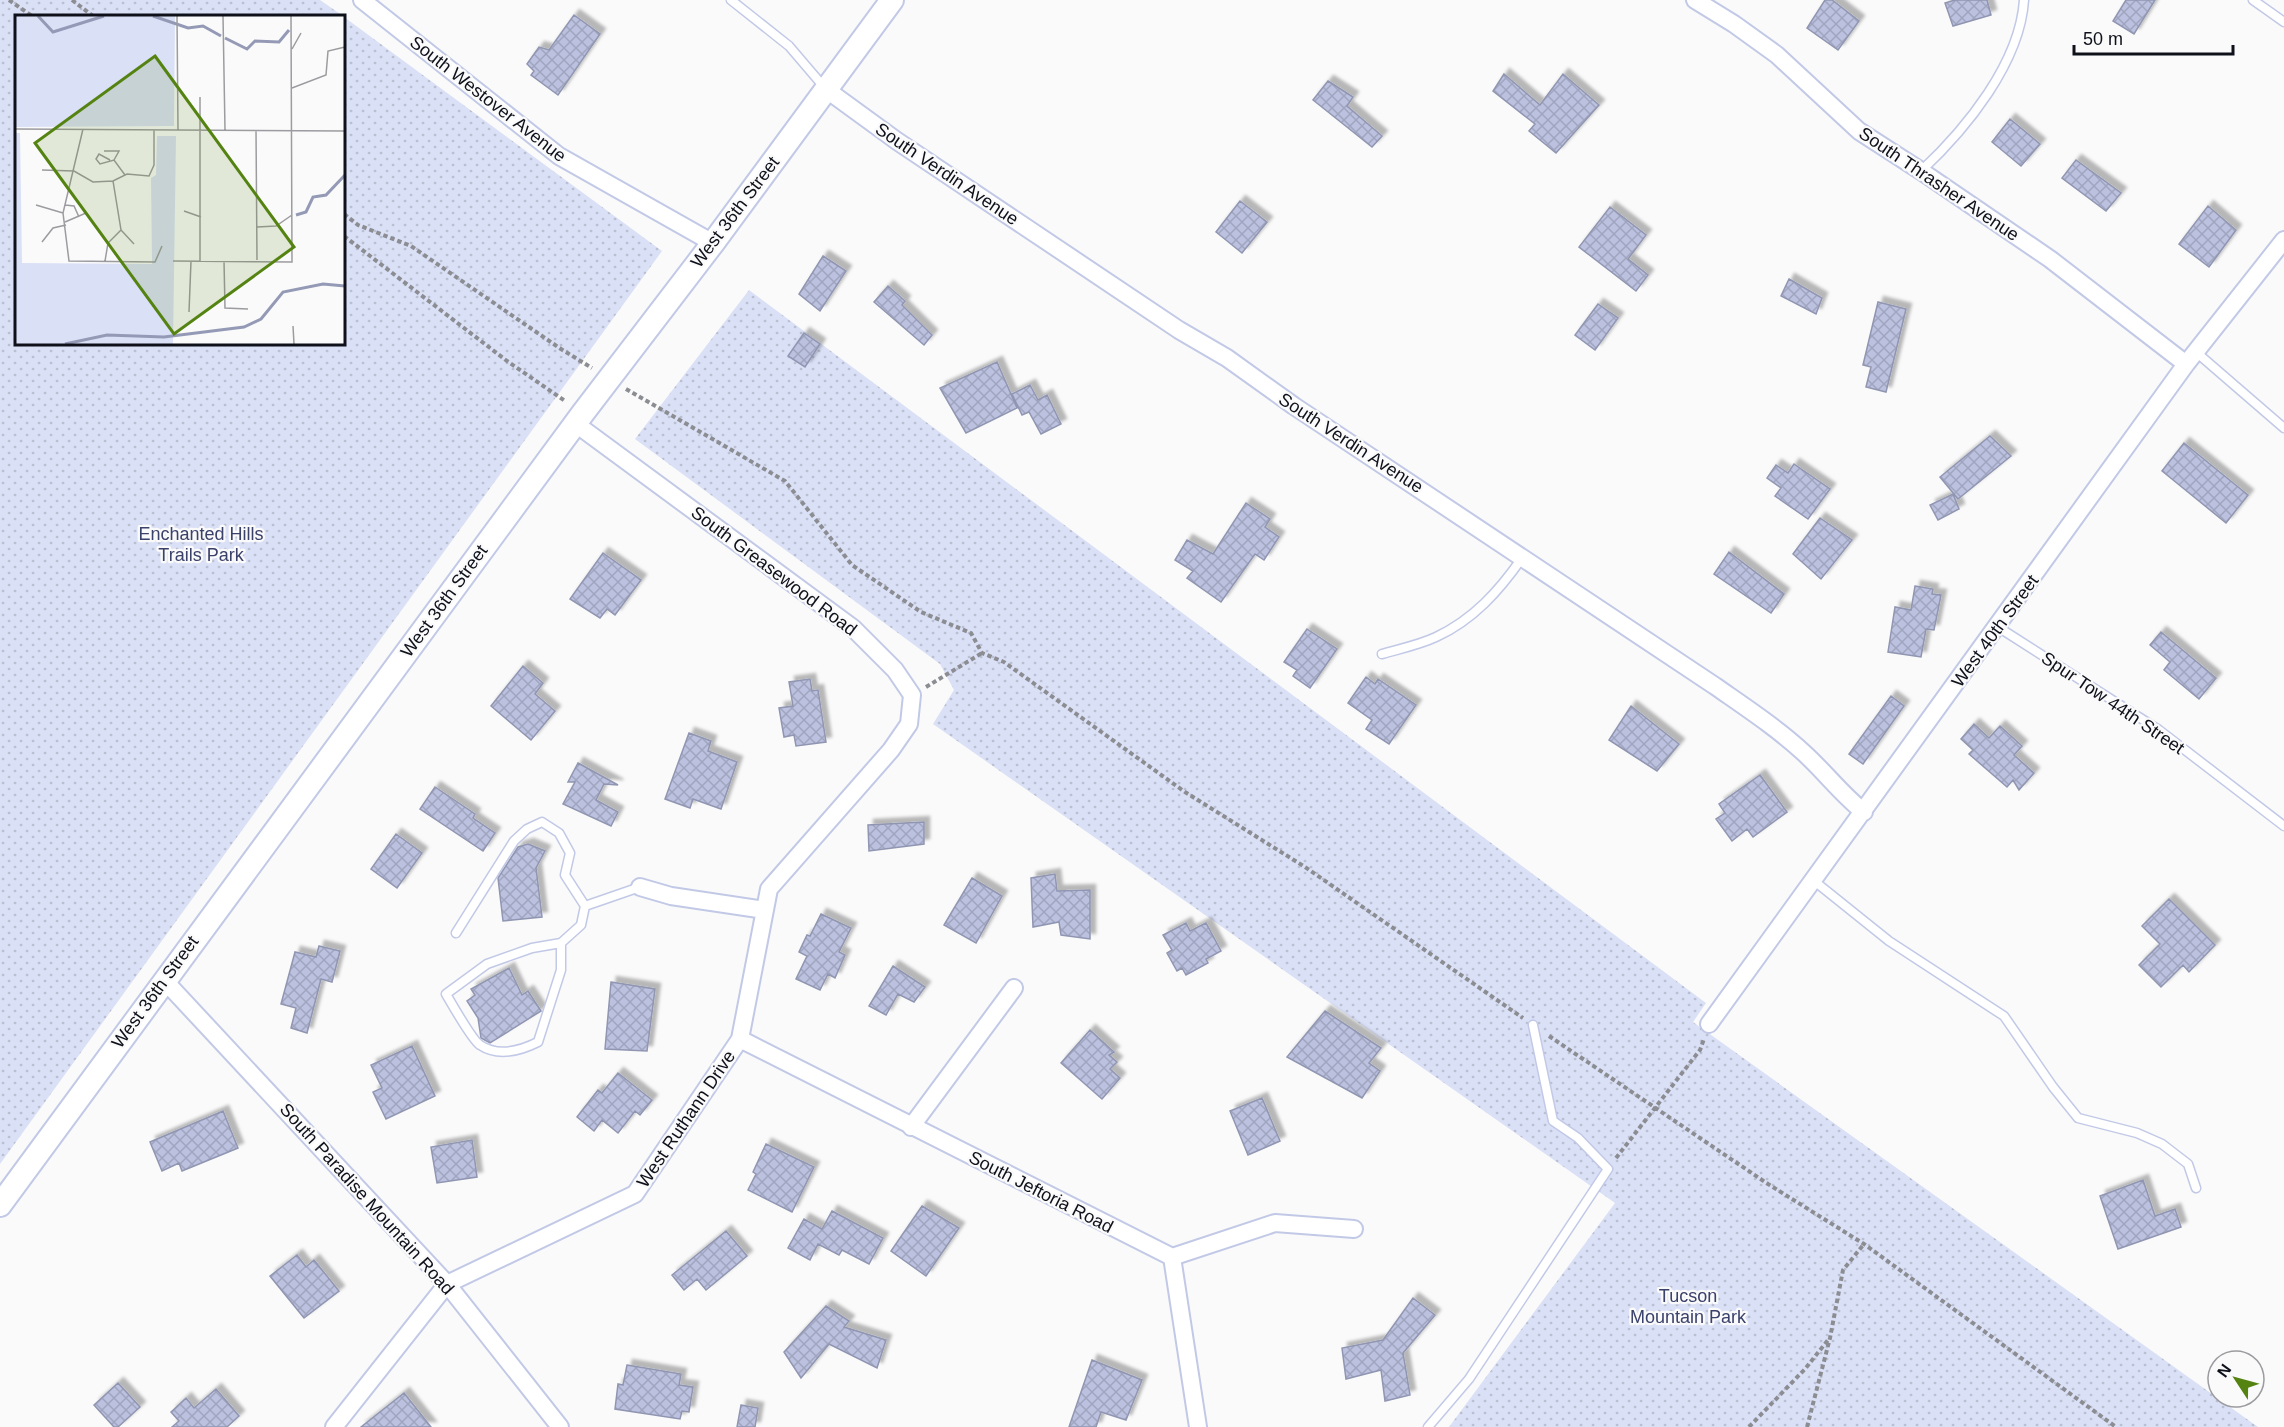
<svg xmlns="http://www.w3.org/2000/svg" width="2284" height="1427" font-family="Arial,sans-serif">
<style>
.park{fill:url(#park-dots)}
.building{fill:url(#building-cross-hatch);stroke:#9096b1;stroke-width:1.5;filter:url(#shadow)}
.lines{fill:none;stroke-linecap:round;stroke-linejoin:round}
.lane-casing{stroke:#c2c9e6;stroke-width:11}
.street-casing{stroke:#c2c9e6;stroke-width:20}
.secondary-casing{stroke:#c2c9e6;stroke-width:26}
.path{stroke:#8c8d92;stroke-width:4;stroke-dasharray:4.5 3;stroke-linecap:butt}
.lane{stroke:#fff;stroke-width:8}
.street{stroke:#fff;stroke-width:16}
.secondary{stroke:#fff;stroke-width:22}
.labels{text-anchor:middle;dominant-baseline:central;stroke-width:4.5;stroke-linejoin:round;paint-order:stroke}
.street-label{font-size:18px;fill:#0e101a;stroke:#fafafa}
.park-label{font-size:18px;fill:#3a416b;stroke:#fafafa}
.inset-river{fill:none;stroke:#949ab6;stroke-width:3}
.inset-road{fill:none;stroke:#9c9ca0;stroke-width:1.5}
.view{fill:#558312;fill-opacity:0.15;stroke:#558312;stroke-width:3}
.inset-edge{fill:none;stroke:#0e101a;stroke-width:3}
</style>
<defs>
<pattern id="park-dots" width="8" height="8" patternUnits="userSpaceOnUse" patternTransform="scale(1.5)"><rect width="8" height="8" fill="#dae0f6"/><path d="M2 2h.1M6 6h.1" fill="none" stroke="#babfd2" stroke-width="1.8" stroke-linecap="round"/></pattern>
<pattern id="building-cross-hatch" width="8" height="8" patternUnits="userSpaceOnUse" patternTransform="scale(1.5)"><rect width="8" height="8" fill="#bbc1df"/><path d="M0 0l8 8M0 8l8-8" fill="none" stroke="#a0a5bf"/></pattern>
<filter id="shadow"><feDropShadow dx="5.5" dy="-5.5" stdDeviation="1.5" flood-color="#0004"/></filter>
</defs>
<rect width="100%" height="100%" fill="#fafafa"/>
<!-- park -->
<path class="park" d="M0,0h320l23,16h-327v328h328v-327l318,234 -662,913z
M749,290l957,713 -13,19 565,405h-809l166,-224 -682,-479 21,-34 -14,-26 -305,-225z"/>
<!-- building -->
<path class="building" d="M1825,0h7l27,21 -21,29 -31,-22z
M1955,0h32l4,15 -38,11 -8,-23z
M2126,0h29l-21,34 -21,-13z
M574,15l26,19 -42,61 -27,-20 3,-4 -7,-7 12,-17 10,3z
M1504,74l36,31 23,-31 36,31 -43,48 -27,-22 6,-7 -42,-33z
M1328,81l25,16 -6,9 35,30 -10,11 -59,-47z
M2010,119l30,25 -19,22 -29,-24z
M2076,160l45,33 -15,18 -44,-33z
M1240,201l27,21 -25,31 -26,-21z
M2208,206l28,24 -27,37 -30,-23z
M1610,207l36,28 -18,24 20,16 -12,16 -57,-44z
M823,256l23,15 -26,40 -21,-17z
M1789,279l33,19 -6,16 -35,-18z
M888,286l17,15 -3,4 30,30 -8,10 -50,-43z
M1878,302l28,7 -20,83 -20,-5 5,-20 -8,-2z
M1598,304l20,14 -23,32 -20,-15z
M804,333l16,11 -15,23 -17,-11z
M997,362l20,46 -51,25 -26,-45z
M1030,385l8,15 9,-5 14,29 -20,10 -12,-22 -7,3 -10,-21z
M1990,436l21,20 -53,43 -18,-22z
M2184,443l64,52 -22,28 -64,-52z
M1794,464l36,25 -22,30 -33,-23 6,-8 -14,-10 9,-13 12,8z
M1953,494l6,15 -21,11 -8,-15z
M1246,503l24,16 -5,8 14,10 -15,23 -9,-6 -34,48 -34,-24 6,-7 -18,-11 12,-20 26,14z
M1820,518l32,22 -31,39 -28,-25z
M1729,552l55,42 -13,19 -57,-39z
M603,553l38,27 -26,35 -8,-6 -7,9 -30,-19z
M1915,586l18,3 -1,5 9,1 -7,35 -8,-1 -5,28 -33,-5 7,-45 16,3z
M1307,629l30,20 -27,39 -17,-12 4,-6 -13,-8z
M2161,632l55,46 -17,21 -35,-29 6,-8 -20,-17z
M523,666l20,17 -8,11 20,17 -24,29 -40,-34z
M1366,677l9,7 3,-5 38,26 -27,39 -23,-15 6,-9 -24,-17z
M810,679l2,12 6,-1 8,52 -30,4 -2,-11 -10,2 -5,-29 14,-2 -4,-24z
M1891,696l13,10 -41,58 -14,-10z
M1631,706l48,38 -22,27 -48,-31z
M1974,724l15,14 11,-12 22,20 -8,9 20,18 -15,17 -6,-10 -6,7 -38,-33 4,-4 -12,-11z
M689,733l22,8 -3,10 29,11 -16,47 -28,-10 -3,9 -25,-9z
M578,763l40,22 -14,-1 -8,16 22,12 -7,14 -48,-22 12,-22h-7z
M1760,775l27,37 -34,25 -6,-8 -15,12 -16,-22 9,-6 -6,-9z
M435,787l40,27 -2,4 22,15 -12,18 -63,-42z
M924,822v22l-55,7 -1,-26z
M396,834l26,19 -25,35 -26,-19z
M528,844l17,7 -9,17 6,49 -39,4 -5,-43 20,-31z
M1055,874l2,17 33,-1v49l-29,-4 -2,-13 -26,5 -2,-49z
M972,878l30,18 -26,47 -32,-18z
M2169,899l46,46 -26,27 -6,-7 -22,22 -22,-22 21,-21 -18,-18z
M821,914l30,14 -12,24 6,3 -10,23 -7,-4 -8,16 -24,-11 11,-23 -8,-4 8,-17 3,1z
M1186,923l4,8 16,-8 15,28 -15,8 2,4 -22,12 -4,-7 -5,3 -10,-18 5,-3 -9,-15z
M319,946l21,5 -8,31 -11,-3 -14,54 -16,-5 5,-20 -15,-4 14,-52 21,5z
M893,966l32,21 -11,15 -16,-8 -12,21 -17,-9z
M509,968l13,27 6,-4 13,20 -51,32 -9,-5 -3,-20 -11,-17 8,-6 -4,-6z
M611,982l44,7 -8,62 -42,-2z
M1325,1011l56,37 -12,15 11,8 -18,27 -75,-41z
M1090,1030l24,22 -5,3 8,7 -7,7 10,9 -18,21 -41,-36z
M412,1046l23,50 -49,23 -13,-27 9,-4 -11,-23z
M618,1073l34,27 -12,15 -5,-4 -17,22 -16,-13 -8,11 -17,-14 21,-27 4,3z
M1262,1098l18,43 -32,14 -18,-44z
M223,1111l15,37 -56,23 -3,-8 -17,8 -12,-29z
M472,1140l5,37 -40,6 -6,-36z
M766,1144l48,23 -22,45 -44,-22 8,-16 -3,-2z
M2143,1180l12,36 20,-7 6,18 -63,22 -18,-53z
M922,1206l37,22 -33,48 -35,-25z
M832,1211l51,27 -14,26 -27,-14 -3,5 -21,-11 -8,16 -22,-12 16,-29 18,10z
M726,1231l21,25 -41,34 -9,-11 -13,11 -12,-15z
M297,1255l9,12 8,-7 25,31 -35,27 -34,-42z
M1413,1298l22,17 -32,38 7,42 -25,6 -4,-31 -35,9 -4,-31 41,-8z
M826,1306l23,15 -5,6 42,13 -9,28 -48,-24 -28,34 -17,-26z
M1092,1360l50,20 -16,40 -25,-8 -5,15h-27z
M627,1365l54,9 -2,11 14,2 -4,25 -7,-1 -2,8 -65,-10 3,-25 5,1z
M118,1383l22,24 -22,20h-4l-20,-22z
M216,1389l23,27 -12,11h-55l7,-6 -8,-9 15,-14 8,10z
M404,1393l27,34h-70z
M741,1405l17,3 -3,19h-18z"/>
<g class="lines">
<defs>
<path id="lane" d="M731,0l58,46 35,41
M2253,0l31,22
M1921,171c45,-42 99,-108 103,-171
M2196,352l88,76
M1998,627l161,103 125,96
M1382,654c17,-5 37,-9 54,-17 37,-17 63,-46 86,-79
M1813,880l76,61 115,75 49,71 25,31 59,15 25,11 26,20 8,24
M585,906l55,-19
M456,933l58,-92 13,-12 15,-7 17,11 11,20 -5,22 20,31 -4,19 -20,18 -29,5 -45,16 -41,30c6,10 26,46 34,51 18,12 40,6 58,-3l23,-72v-27
M1428,1427l41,-48 139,-210 -30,-31 -25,-17 -20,-96"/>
<path id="street" d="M362,0l197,156 154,87
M1695,0l39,24 43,31 82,76 62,40 129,88 136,105
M827,90l70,51 282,189 48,28 67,48 421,280c30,21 62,42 89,67 21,19 38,42 60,59
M640,887l31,9 94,14
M164,980l283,304 113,143
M1709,1024l477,-660 98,-124
M740,1039l432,218 26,170
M911,1127l103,-139
M1172,1257l103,-34 79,6
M334,1427l113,-143 188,-90 105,-155 29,-150 122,-139 18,-26 3,-29 -17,-25 -42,-42 -277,-204"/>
<path id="secondary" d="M0,1205l583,-792 130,-170 179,-243"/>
</defs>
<!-- lane casing -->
<use href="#lane" class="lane-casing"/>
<!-- street casing -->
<use href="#street" class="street-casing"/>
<!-- secondary casing -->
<use href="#secondary" class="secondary-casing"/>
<!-- path -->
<path class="path" d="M9,0l23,16
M72,0l21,16
M344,214l14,11 53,21 150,103 31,19
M344,236l163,125 58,40
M626,389l159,92 67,84 69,47 50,21 11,20 22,9 181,130 120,75 218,151
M926,687l56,-34
M1549,1036l219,148 96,60 252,183
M1616,1158l84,-108 4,-11
M1749,1427l56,-58 23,-29
M1807,1427l23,-89 13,-68 21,-26"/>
<!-- lane -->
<use href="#lane" class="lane"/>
<!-- street -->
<use href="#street" class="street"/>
<!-- secondary -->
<use href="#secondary" class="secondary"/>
</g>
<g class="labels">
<!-- street labels -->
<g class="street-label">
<text transform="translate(488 99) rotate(38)">South Westover Avenue</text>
<text transform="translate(947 174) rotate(34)">South Verdin Avenue</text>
<text transform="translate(1939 184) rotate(34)">South Thrasher Avenue</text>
<text transform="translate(735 212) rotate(-53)">West 36th Street</text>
<text transform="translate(1351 443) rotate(33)">South Verdin Avenue</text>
<text transform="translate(774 571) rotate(37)">South Greasewood Road</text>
<text transform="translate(444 601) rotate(-54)">West 36th Street</text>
<text transform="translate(1995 631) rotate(-54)">West 40th Street</text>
<text transform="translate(2113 703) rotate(34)">Spur Tow 44th Street</text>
<text transform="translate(155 992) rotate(-54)">West 36th Street</text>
<text transform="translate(686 1119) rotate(-56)">West Ruthann Drive</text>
<text transform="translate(1041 1192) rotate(27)">South Jeftoria Road</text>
<text transform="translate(367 1199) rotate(48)">South Paradise Mountain Road</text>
</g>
<!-- park labels -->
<g class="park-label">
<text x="201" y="534">Enchanted Hills<tspan x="201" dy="21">Trails Park</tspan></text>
<text x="1688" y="1296">Tucson<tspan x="1688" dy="21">Mountain Park</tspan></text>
</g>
</g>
<!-- overview -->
<g transform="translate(15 15)">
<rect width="330" height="330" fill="#fafafa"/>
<path d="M0,1h160l-1,110 -159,1zM0,118h5l2,130 130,1 -1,-86 5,-3 1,-39h19l-3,208h-158z" fill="#dae0f6"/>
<path class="inset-river" d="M23,1l15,16 51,-16M138,1l35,12 15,-2 18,10M210,23l22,11 8,-8 24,1 10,-12M281,200l10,-3 7,-15 13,-2 19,-20M50,329l42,-9 57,2 80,-10 17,-8 22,-27 40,-8 22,2"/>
<path class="inset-road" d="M162,1l1,114M208,1l2,114M277,34l9,-16M277,73l34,-13 2,-24 17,-4M185,82v164M0,114l330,2M68,114l-20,84 6,48 86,1 7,-16M241,115l1,130M89,136h15l-5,9M95,145l-11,-6 -3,5 4,5 14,-4 11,15M27,155l32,1 19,11 20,-1 14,-7 22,2 5,-11v-35M21,190l27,8M50,190l9,1 5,11M169,196l17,6M50,207l21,-9M242,212l19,-1 16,-11M106,215l13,14M27,227l11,-14 13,-3M90,246l3,-18 13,-13 -8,-49M158,246l119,1 -1,-246M209,246l1,47 23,1M174,297l2,-51M278,311l1,18"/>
<path class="view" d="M140,41l139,191 -120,87 -139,-191z"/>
<rect width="330" height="330" class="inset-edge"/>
</g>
<!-- north arrow -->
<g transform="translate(2236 1379) rotate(306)"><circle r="28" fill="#fafafa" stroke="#9c9ca0" stroke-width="1.5"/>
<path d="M0-4.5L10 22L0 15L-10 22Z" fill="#558312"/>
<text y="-9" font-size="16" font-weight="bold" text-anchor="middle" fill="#0e101a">N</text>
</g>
<!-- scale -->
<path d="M2074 45v9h159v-9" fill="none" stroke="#0e101a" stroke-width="3"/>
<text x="2083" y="45" font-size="18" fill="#0e101a" stroke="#fafafa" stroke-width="4.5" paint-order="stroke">50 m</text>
</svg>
